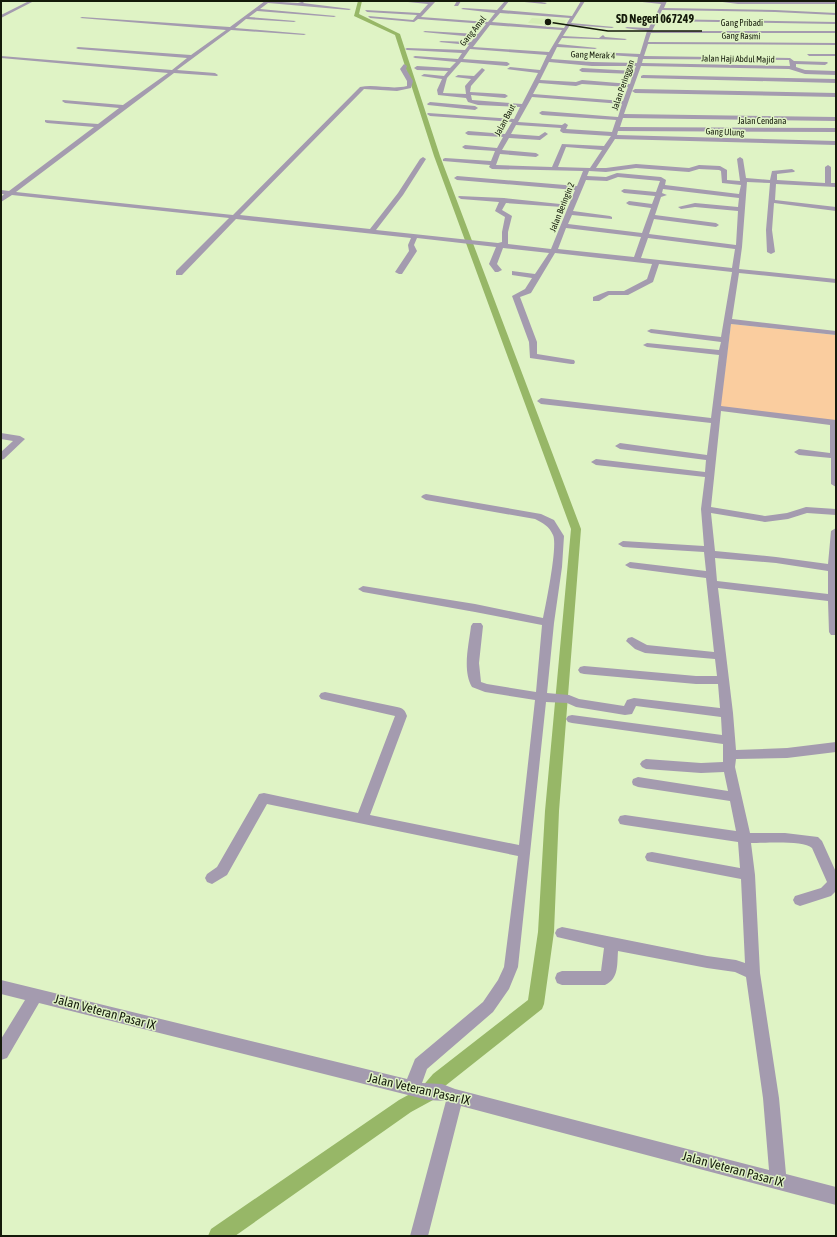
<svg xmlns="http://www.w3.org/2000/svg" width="837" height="1237" font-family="'Asap Condensed',sans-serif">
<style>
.built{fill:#d6edb7}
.green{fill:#facd9f}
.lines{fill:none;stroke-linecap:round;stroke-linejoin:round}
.canal{fill:#97b767;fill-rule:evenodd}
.minor{fill:#a49baf;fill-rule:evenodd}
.labels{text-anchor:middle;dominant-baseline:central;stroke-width:3;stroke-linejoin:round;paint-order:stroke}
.far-street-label{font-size:9px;fill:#141a0a;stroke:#dff3c5}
.near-street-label{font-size:13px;fill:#141a0a;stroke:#dff3c5}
.leader{fill:none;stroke:#141a0a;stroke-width:1.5}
.callout-dot{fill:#141a0a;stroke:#dff3c5;stroke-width:1.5}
.callout-label{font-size:12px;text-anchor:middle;font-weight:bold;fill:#141a0a;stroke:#dff3c5;stroke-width:3;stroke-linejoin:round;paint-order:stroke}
</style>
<rect width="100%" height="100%" fill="#dff3c5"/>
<!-- built -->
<path class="built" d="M532,18l34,2 -3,6 -35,-3z"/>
<!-- green -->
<path class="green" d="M731,324l105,11v86l-116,-14z"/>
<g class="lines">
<!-- canal -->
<path class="canal" d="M358,1h4l-3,13 41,20 40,122 141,373 -22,282 -5,121 -10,72 -2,5 -97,77 -12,14 -22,12 -176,124h-27l3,-7 188,-129 22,-12 12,-14 95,-74 10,-68 7,-121 26,-282 -137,-373 -39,-121 -41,-19z"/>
<!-- minor -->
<path class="minor" d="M29,1h5l-33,17v-3z
M265,1l33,2 7,-2 -2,2 48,6 -2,1 -81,-7 -8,6 76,7 -2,1 -77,-6 -8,6 47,4 -2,1 -48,-3 -11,9 71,6 -2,1 -73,-5 -54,40 38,3 3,2 -1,1 -43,-3 -158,119 217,23 127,-128c16,-3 31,3 47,-1v-5l-7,-12 4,-5 3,2 -1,3 7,12 -2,7 -14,3 -33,-2 -124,126 130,14 28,-36 22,-34 3,-2 3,2 -23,36 -27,35 122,13 4,-1v-10l3,-15 -10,-6 4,-9 -38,-3 -3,-2 1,-1 45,2 56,6 2,1v2l-56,-4 -4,7 10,6 -4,16v12l43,5 24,-59 -118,-10 -3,-2 3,-2 120,10 6,-15 -91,-2 -3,-2 1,-2 -47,-4v-2l2,-1 46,3 4,-10 -30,-2 -3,-2 3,-2 32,3 6,-11 -35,-2 -3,-2 3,-2 37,3 7,-12 -82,-6 -3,-2 1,-1 86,6 6,-12 -42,-2 -10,-3 -2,-4 -28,-3 -1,-5 5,-11 -21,-3 3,-2 20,2 4,-5 -31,-1 -3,-2 3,-2 33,2 6,-6 -41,-4 -2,-1 2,-1 43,3 4,-6 -55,-3 -2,-1 2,-1 58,2 4,-5 -30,-3 2,-1 30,1 4,-5 -52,-5 2,-1 53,3 8,-10 -68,-5 -4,3 -44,-4 -2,-2 45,4 4,-5 -50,-3 -2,-2 55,3 8,-9 -30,-3h38l-15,16 67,5 7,-9 -34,-4 2,-1 34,2 8,-9h4l-7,9 70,6 9,-15h4l-14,22 43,4 -2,1 -42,-3 -7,11 36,2 4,-3 2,2 22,2 -2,1 -63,-2 -4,6 39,4 -2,1 -38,-2 -6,12 41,3 45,1 1,-6 -43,-3 -2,-1 2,-1 45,2 7,-23 -22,-3 2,-1 22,1 2,-5 -34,-3 2,-1 34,2 8,-17 -28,-3h34l-3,7 111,2 61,3v2l-61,-3 -113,-2 -4,9 178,3v2l-179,-3 -5,10h184v2h-185l-3,9 188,1v2l-188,-1 -4,12 146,2 4,3 33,1 1,1 -3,2 -29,-1v3l9,3 31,1v4l-31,-1 -16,-5 -148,-3 -9,25 3,-2 201,4v4l-201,-4 -3,-2 -8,23 212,3v4l-213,-3 -3,9 216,1v4l-218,-1 -1,4 219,6v4l-221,-6 -19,29h10l30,-4 53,4 10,-3 21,1 7,4v10l13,1 -3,-22 3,-2 3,2 3,19 24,2 2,-9 20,-2 3,2 -1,1 -17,2v6l48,3v-16l3,-2 3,2v16h5v4l-60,-3 -1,16 61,7v4l-62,-8 -2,27 3,22 -4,2 -4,-2 -1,-22 4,-47 -23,-1 -5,65 -3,22 97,10v4l-97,-10 -7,46 104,12v4l-105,-11 -10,82 115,14v67l-5,-3v-26l-32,-3 -5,-3 5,-3 31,4v-28l-109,-14 -10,96 54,9 22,-3 19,-6 30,2v6l-29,-2 -19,6 -23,3 -54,-9 4,38 61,6 52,7 3,-33 5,-3v107h-5l-2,-3 -1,-31 -110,-13 15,125 3,37 51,-2 49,-6v10l-49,6 -51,1 -1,8 15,66h35l33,4 4,4 14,31v19l-5,5 -31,10 -5,-2 -2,-4 2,-4 26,-8 6,-6 -15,-34c-8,-8 -48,-5 -61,-5l4,32 5,98 19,125 7,76 50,13v18l-375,-99 -33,130h-18l36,-135 -18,-1 -389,-97 -32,55 -6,2v-21l24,-39 -24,-6v-14l406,99 8,-20 68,-57 15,-22 6,-13 14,-111 -251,-52 -40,71 -15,9 -5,-2 -2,-4 2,-4 10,-7 42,-73 5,-1 94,20 37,-97 -74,-17 -2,-3 2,-3 4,-1 72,15c6,1 8,3 10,9l-37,99 149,30 16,-145 -50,-8 -13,-5c-10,-17 -3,-43 -1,-61l2,-3h8l2,3 -4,37 2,19 6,2 49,8 6,-67 -67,-13 -112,-20 -5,-3 5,-3 112,18 68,14c3,-14 15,-73 10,-83 -4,-9 -10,-12 -18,-16l-109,-19 -5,-3 2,-2 3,-1 115,20 13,6 10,16 -2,31 -8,56 -7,70 22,2 10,4 45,7 3,-6 7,-2 86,10 -2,-24h-22l-112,-10 -4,-1 -2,-3 2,-3 4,-1 112,10h21l-2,-17 -70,-6 -10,-4 -9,-8 2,-3 4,-1 15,8 67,7 -8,-74 -76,-10 -5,-3 5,-3 76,9 -2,-19 -81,-5 -5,-3 5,-3 81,5 -3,-37 4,-32 -109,-12 -5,-3 5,-3 109,13 1,-12 -86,-11 -5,-3 5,-3 87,12 4,-32 -170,-19 -4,-3 4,-3 170,20 8,-63 -72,-8 -4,-2 4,-2 72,7 2,-8 -70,-9 -4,-2 4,-2 70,8 11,-65 -73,-8 -6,18 -25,13h-19l-10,6h-6v-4l15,-6h16l23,-12 5,-15 -97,-11 -24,40 -11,4 17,45v12l37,6 1,2 -1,2h-3l-41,-6 -1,-16 -17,-46 13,-7 7,-11 -20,-3v-4l23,3 14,-21 -46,-5 -6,16 5,6 -4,2h-3l-6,-8 7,-17 -79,-9 -3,7 3,6 -15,23h-3l-4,-2 14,-21 -1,-6 3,-7 -175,-19 -54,56h-6v-4l53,-53 -217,-23 -11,7v-5l3,-3h-3v-4l8,1 85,-64 -47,-4 -2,-1v-2l53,4 21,-16 -54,-5 -3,-2 1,-1 60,5 45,-32 -167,-15v-2l171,14 15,-12 -109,-9 -2,-1 2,-1 113,8 35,-25 -146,-12 2,-1 148,10zM500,13l70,5 -6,10 -72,-6zM490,25l72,5 -13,22 -76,-5zM470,49l77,6 -7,15 -30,-3 -3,2 31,4 -16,31 -50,-4 -1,-5 34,3 3,-2 -3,-2 -35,-2 1,-6 14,-16 -3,-2 -8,8 -16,-1 -3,2 16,2 -6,7 1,8 -23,-1 4,-15 14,-16 46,4 3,-2 -3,-2 -44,-3zM643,59l146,1 1,6 -148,-3zM549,62l43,4h44l-2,5 -52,-3 -3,2 3,2 51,2 -3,10 -48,-4 -6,2 -36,-2zM539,83l37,3 6,-2 46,3 -5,14 -90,-7zM532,97l90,7 -4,13 -76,-6 -3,2 3,2 74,5 -4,12 -46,-3 2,-4 -3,-2 -3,2 -44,-3zM516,125l45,3 -1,3 3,2 48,3 -7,10 -42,-2 -10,23 -56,-2 4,-11 36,3 3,-2 -3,-2 -34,-3 7,-12 31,2 8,-6 -3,-2 -6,4 -28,-2zM566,147l36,3 -12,18 -32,-1zM636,168l53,4 10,-3 20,1 2,1 1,12 19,2 -2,9 -74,-9 1,-5 -5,-3 -44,-4 -11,4 -19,-1 2,-5 17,1zM618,177l42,4 -4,11 -32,-3 -3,2 3,2 31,3 -3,8 -23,-3 -3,2 3,2 22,3 -9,25 -74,-9 4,-9 40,4v-2l-2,-1 -37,-5 13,-31 21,1zM663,189l76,9 -1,9 -43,-4 -17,4 3,2 14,-2 43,4 -2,34 -87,-11 5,-15 62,8 3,-2 -3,-2 -61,-8 6,-18 6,-2 -5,-2zM566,228l75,9 -7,20 -76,-8zM648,238l87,11 -3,19 -91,-10zM715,558l61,5 52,8v23l-111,-13zM546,702l21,1 9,4 49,8 7,-1 4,-8 85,11 1,18 -150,-20 -4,1 -2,3 2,3 4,1 151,21v18l-22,1 -55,-4 -4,2 -2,3 2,3 4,2 55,4 23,-1 4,19 -90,-14 -5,2 -1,3 1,3 5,2 92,14 6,30 -111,-16 -5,1 -2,4 2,4 5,1 113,17 2,26 -88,-16 -5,1 -2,4 2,4 5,1 89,17 4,84 -9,-3 -29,-4 -145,-29 -5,2 -2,4 2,4 47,11 -3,23h-39l-5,2 -2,5 2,5 5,2h43c14,-6 12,-21 13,-34l89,17 28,4 11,5 17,121 6,72 -314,-81 -13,-5 -20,-1 5,-14 66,-57 16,-23 9,-22z
M457,1h4l-3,5h-4z
M514,1h21l12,2 -2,1z
M715,1l121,1v2h-98z
M807,54h29v2h-27z
M643,75l193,4v4l-195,-5v-2z
M430,102l45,4 3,2 -3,2 -47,-5 -1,-1z
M1,433l19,3 5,3 -21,20 -3,1v-8l12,-11 -12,-2z"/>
</g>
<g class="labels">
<!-- far-street labels -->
<g class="far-street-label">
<text x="742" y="23">Gang Pribadi</text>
<text transform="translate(473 31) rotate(-51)">Gang Amal</text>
<text transform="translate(741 36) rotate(1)">Gang Rasmi</text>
<text transform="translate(593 55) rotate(2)">Gang Merak 4</text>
<text transform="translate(738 59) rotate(1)">Jalan Haji Abdul Majid</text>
<text transform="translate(623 85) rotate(-71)">Jalan Peringgan</text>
<text transform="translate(505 120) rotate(-62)">Jalan Baut</text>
<text x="762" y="121">Jalan Cendana</text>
<text transform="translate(725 132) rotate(2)">Gang Ulung</text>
<text transform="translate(562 207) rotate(-68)">Jalan Beringin 2</text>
</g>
<!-- near-street labels -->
<g class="near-street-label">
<text transform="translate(105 1012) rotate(15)">Jalan Veteran Pasar IX</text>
<text transform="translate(419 1089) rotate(13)">Jalan Veteran Pasar IX</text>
<text transform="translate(733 1169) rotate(15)">Jalan Veteran Pasar IX</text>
</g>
</g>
<!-- callouts -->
<path class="leader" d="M548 22L608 31H702"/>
<circle class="callout-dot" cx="548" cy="22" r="4"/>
<g class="callout-label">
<text x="655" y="23">SD Negeri 067249</text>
</g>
<!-- border -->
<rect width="837" height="1237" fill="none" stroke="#141a0a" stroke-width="4"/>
</svg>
